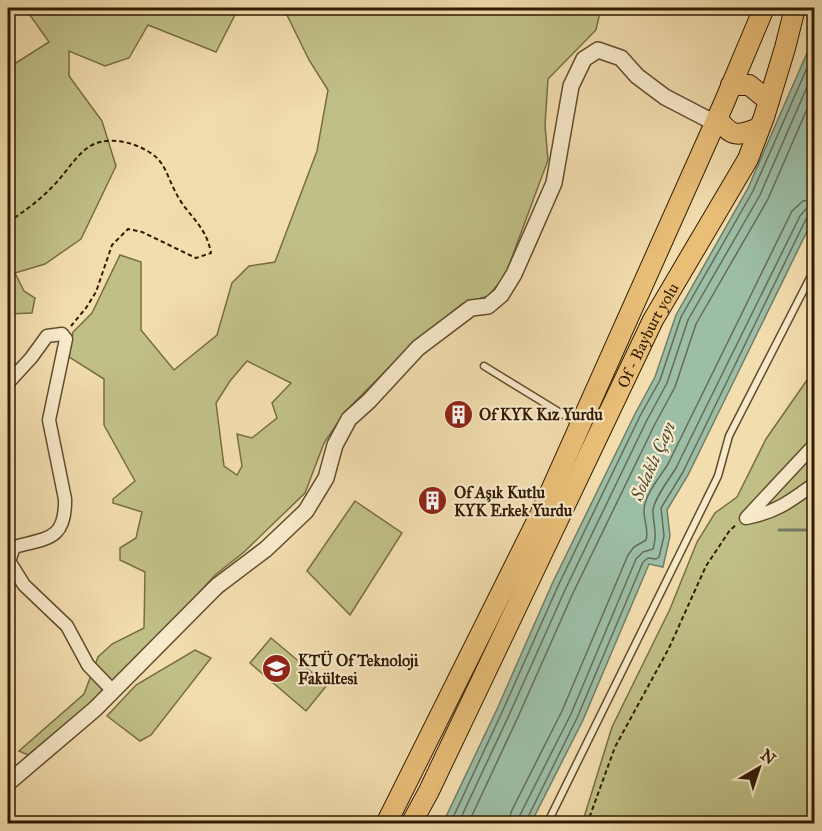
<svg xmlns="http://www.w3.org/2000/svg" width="822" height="831" font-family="'IM FELL Great Primer',serif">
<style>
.green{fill:#c0bf86;stroke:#786d44;stroke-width:1.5;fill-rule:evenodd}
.water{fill:#9cbda6;stroke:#717c64;stroke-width:1.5}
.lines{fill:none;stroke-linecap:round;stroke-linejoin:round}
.shore{stroke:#666c54;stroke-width:1.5}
.stream{stroke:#717c64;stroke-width:3}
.service-casing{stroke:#614c2c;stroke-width:9}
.minor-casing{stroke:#614c2c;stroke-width:15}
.tertiary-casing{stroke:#614c2c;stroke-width:18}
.trunk-casing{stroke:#311b01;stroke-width:22}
.path{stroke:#311b01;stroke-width:2;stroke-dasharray:4.5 3;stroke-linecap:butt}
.service{stroke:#f7e9ca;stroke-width:6}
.minor{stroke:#f7e9ca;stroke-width:12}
.tertiary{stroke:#f7e9ca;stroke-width:15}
.trunk{stroke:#e9be77;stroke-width:20}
.labels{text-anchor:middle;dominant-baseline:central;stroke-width:4.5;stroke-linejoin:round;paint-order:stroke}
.street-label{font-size:16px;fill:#311b01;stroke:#f7e9ca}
.poi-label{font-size:16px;font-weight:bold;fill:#311b01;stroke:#f7e9ca;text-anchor:start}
.water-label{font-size:18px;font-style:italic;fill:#514c33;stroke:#f7e9ca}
</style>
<rect width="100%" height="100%" fill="#f2ddae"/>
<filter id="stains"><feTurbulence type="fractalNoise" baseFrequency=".00333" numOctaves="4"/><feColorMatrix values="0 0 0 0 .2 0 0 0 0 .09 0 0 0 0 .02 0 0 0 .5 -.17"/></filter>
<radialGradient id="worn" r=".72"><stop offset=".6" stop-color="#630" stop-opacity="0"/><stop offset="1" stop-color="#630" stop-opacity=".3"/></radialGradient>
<!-- green -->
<path class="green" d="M25,8h216l-4,3 -21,41 -68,-27 -19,33 -24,8 -36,-15v25l33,45 14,45 -35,73 -36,25 -30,9 9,18 11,7 -3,15 -24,1v-246l41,-26z
M286,8h315l-5,22 -48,49 -3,46 3,35 -43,116 -17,20 -26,8 -56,46 -61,62 -21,31 -19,50 -61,59 -29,23 -36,40 -85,86 -66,54 -9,-4 65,-57 14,-37 14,-13 32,-16 1,-56 -25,-12v-12l16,-10 6,-26 -29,-9v-4l22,-18 -31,-56v-46l-35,-22 4,-25 19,-19 28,-58 21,7v68l33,40 43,-35 15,-52 17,-17 26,-4 42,-111 11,-61 -19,-30 -23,-47zM247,361l44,22 -19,20 5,15 -25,20 -15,-4 5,32 -5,9 -13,-9 -8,-63 14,-22z
M814,370v453l-232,1 30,-97 58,-118 27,-67 18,-29 22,-16 29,-58z
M355,501l47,32 -52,82 -43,-44z
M271,638l56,47 -21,26 -56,-48z
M195,650l16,8 -60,77 -11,6 -33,-25 29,-31z"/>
<!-- water -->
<path class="water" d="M814,37v180l-126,258 -21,35 3,26 -7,31 -14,-3 -66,156 -52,103h-88l55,-116 54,-123 83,-170 20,-37 21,-62 72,-127z"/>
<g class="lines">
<!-- shore -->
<path class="shore" d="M450,824l53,-114 55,-124 82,-170 20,-36 21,-63 72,-126 61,-139
M458,824l52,-111 55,-123 82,-170 20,-37 21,-63 72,-125 54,-124
M468,824l50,-107 55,-124 82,-169 20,-37 21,-63 72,-125 46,-106
M509,824l2,-12 51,-101 66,-156 6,-8 12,-7c3,-9 -2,-19 -2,-29 0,-16 16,-34 24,-47l124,-253 11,-10 11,-2
M518,824l2,-9 51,-101 65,-155 7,-7 10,-3c5,-17 0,-23 0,-38 0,-11 17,-33 23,-43l124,-252 6,-7 8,-1
M526,824l1,-5 50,-101 66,-156 5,-4 8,1 3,-2 5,-21 -3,-28 22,-36 123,-253 4,-3 4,-1"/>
<!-- stream -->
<path class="stream" d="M779,530h35"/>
<defs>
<path id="service" d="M484,366l93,57
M547,824l171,-348 11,-40 85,-166"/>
<path id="minor" d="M8,383l23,-25 16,-22 15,-2 4,5 -17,81 16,79c1,42 -19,39 -51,48l-5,14 15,24 43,41 21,39 25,26
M814,445l-68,73c31,-6 43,-16 68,-34"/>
<path id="tertiary" d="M8,783l87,-74 122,-123 49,-37 40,-38 20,-33 9,-33 14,-26 20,-18 49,-53 53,-40 17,-2 13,-11 13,-21 40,-91 17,-97 13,-27 14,-9 23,8 16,18 28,21 50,26"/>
<g id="trunk">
<path d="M731,85h18l20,16"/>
<path d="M717,118c15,20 21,18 42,10"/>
<path d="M386,824l154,-309 184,-412 40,-95"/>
<path id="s1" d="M411,824l18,-33 224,-471 95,-161 16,-42 21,-69 10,-40"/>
</g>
</defs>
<!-- service casing -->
<use href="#service" class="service-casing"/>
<!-- minor casing -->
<use href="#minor" class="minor-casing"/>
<!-- tertiary casing -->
<use href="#tertiary" class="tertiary-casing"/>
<!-- trunk casing -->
<use href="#trunk" class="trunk-casing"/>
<!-- path -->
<path class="path" d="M8,222c17,-11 32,-22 46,-37 13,-13 22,-31 38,-40 19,-10 50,-1 65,13 9,9 12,22 18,33 11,24 31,33 36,62l-15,5 -54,-26 -14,-3 -16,16 -16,47 -10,16 -15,18
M587,824l28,-77 54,-99 37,-82 24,-36 6,-5"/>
<!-- service -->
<use href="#service" class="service"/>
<!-- minor -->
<use href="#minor" class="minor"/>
<!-- tertiary -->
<use href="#tertiary" class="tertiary"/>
<!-- trunk -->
<use href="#trunk" class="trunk"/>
</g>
<!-- icons -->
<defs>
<symbol id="building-disc" viewBox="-11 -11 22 22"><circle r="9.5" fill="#8f2418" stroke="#f7e9ca"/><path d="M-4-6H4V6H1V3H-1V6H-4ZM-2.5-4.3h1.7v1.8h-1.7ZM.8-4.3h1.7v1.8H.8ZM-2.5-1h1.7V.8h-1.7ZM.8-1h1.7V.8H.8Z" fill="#fff"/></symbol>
<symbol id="university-disc" viewBox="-11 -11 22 22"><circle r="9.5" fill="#8f2418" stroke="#f7e9ca"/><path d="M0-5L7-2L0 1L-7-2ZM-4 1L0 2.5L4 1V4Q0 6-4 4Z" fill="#fff"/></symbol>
</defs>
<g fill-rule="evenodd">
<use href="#building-disc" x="442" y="398" width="33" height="33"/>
<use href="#building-disc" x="416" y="484" width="33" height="33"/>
<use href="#university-disc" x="260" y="652" width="33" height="33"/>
</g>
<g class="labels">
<!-- street labels -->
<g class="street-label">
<text stroke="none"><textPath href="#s1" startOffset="543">Of - Bayburt yolu</textPath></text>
</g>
<!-- poi labels -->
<g class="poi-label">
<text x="479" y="414">Of KYK Kız Yurdu</text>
<text x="454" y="492">Of Aşık Kutlu<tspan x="454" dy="18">KYK Erkek Yurdu</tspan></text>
<text x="298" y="660">KTÜ Of Teknoloji<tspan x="298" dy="18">Fakültesi</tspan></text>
</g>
<!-- water labels -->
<g class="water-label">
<text transform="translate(653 461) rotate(-66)">Solaklı Çayı</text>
</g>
</g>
<!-- margin -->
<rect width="822" height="831" fill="none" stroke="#f2ddae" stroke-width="30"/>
<rect x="9" y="9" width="804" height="813" fill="none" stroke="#311b01" stroke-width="3"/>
<rect x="15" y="15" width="792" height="801" fill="none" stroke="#311b01" stroke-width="1.5"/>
<!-- north arrow -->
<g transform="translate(759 768) rotate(39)" stroke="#f7e9ca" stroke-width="4.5" paint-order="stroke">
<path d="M0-4.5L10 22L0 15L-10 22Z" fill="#311b01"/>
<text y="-9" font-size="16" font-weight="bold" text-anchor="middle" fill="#311b01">N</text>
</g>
<rect width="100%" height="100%" filter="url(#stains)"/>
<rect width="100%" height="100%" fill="url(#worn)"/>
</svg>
